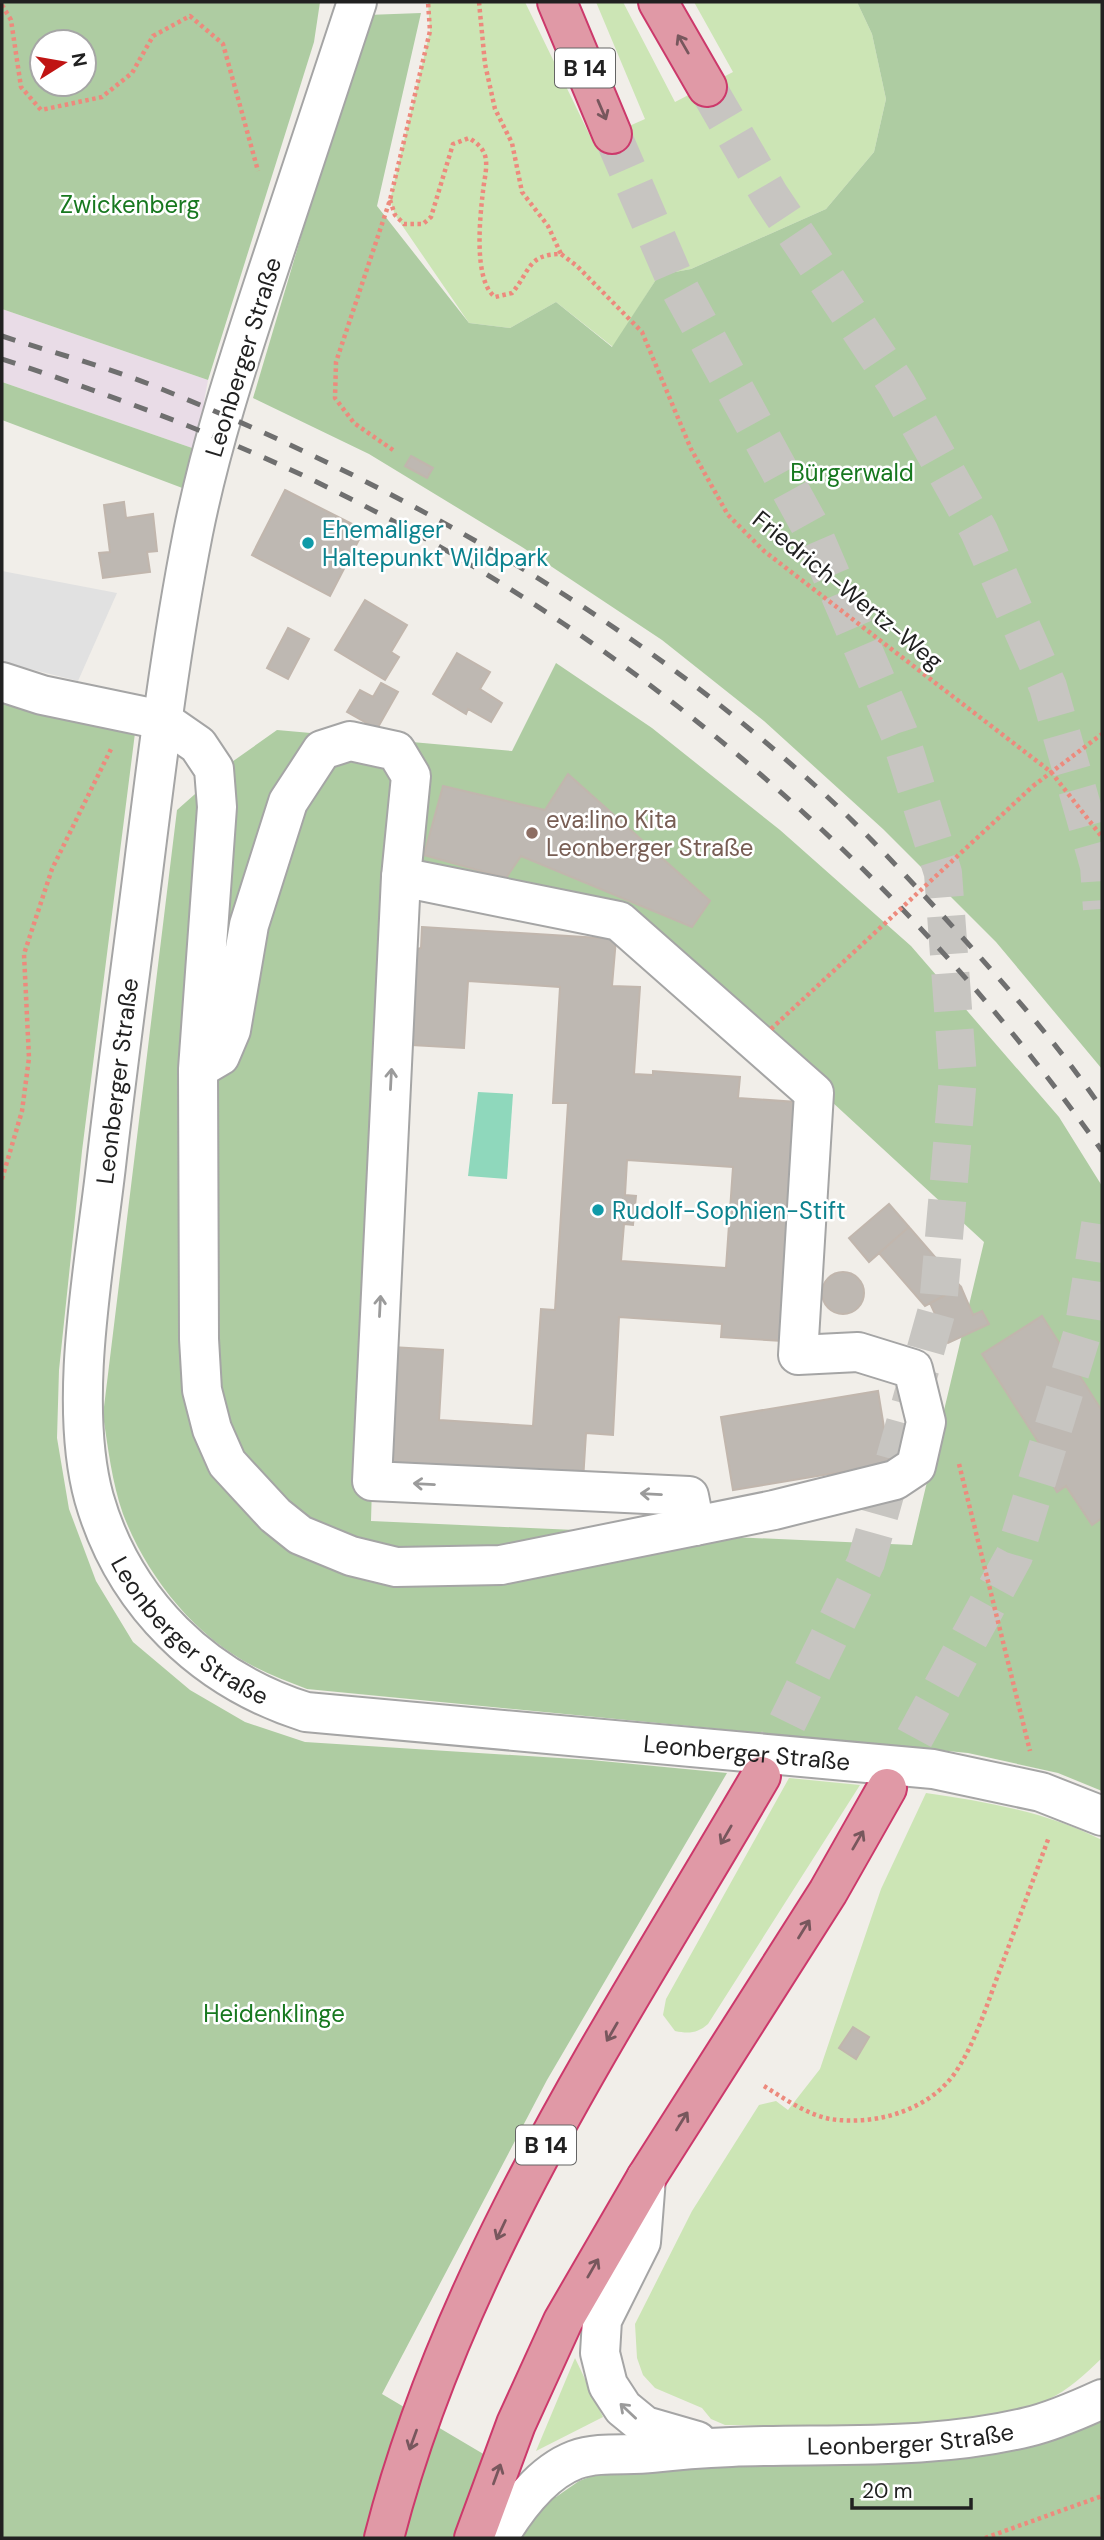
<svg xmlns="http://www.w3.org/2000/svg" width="1104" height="2540" font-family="'DM Sans',sans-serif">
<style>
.industrial{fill:#e9dce7}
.grass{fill:#cce5b5}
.forest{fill:#aecca2;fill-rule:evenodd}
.pitch{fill:#8fd8bc}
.parking{fill:#e1e1e1}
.building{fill:#beb8b2;stroke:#c1b6ad;stroke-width:2;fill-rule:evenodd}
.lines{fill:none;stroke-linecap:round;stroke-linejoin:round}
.highway-tunnel{stroke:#c7c5c1;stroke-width:38;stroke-dasharray:38 19;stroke-linecap:butt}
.minor-casing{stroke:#a5a5a5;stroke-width:42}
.highway-casing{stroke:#cc396b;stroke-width:42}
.path{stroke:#ed8a7d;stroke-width:4.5;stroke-dasharray:3.5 3.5;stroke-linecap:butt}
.minor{stroke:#fff;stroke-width:38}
.highway{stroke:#e099a6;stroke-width:38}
.rail{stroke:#6f6f6f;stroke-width:5;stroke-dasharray:14 14;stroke-linecap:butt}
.path-bridge{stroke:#ed8a7d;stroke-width:4.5;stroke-dasharray:3.5 3.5;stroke-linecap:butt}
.oneway{stroke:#77575d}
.oneway2{stroke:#9b9b9b}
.culture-dot{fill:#0f9aa8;stroke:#fff;stroke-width:2.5}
.education-dot{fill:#8d6e63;stroke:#fff;stroke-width:2.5}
.labels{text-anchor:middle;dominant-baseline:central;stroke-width:5;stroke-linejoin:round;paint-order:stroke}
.shield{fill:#fff;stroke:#646464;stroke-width:2}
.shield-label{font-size:23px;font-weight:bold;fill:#212121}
.park-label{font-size:24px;fill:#17781f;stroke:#fff}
.street-label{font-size:24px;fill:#212121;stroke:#fff}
.culture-label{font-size:24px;fill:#0d838f;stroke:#fff;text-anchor:start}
.education-label{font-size:24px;fill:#785e54;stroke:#fff;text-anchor:start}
</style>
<rect width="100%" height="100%" fill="#f1eee9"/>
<!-- industrial -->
<path class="industrial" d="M2,309l206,71 -13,69 -193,-67z"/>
<!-- grass -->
<path class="grass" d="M428,2h97l68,140 52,-23 -49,-117h27l52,100 58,-30 -39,-70h163l15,32 14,65 -12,53 -48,57 -135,60 -32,6 -46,72 -57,-45 -46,26 -41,-5 -74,-108 -5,-15 40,-169z
M789,1778l71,7 -152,239c-10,9 -19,10 -33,7l-12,-16 3,-16z
M926,1793c61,9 121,19 176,47v518c-17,16 -33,32 -55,42 -89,38 -225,26 -322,25l-14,-6 -9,-11 -47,-20 -12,-13 -6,-17 -2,-34 57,-113 67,-106 17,-4 12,9 32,-41 61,-180z
M575,2358l28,59 -67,34z"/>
<!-- forest -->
<path class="forest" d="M2,2h318l-6,40 -106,338 -206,-71zM42,42h42v42h-42z
M857,2h245v1067l-106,-127 -113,-113 -119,-108 -102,-81 -140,-93 -153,-93 -116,-56 114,-383 54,-2 -44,193 92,117 41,5 46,-26 56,45 47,-72 32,-6 135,-60 48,-57 12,-53 -14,-65z
M2,382l193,67 -10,40 -183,-69z
M556,663l96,65 128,102 131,116 148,171 43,69v605l-44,-18 -90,-20 -661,-64c-18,-7 -37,-14 -54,-23 -60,-31 -106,-90 -130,-152 -11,-31 -15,-66 -20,-99l74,-605 52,-46 48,-34 235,21zM389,893l171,1 170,114 254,234 -72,303 -541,-24z
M2,692l133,41 -53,418 -23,219 -2,68 12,71 27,72 37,61 57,48 55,32 60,20 286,18 136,13 -180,307 -165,314 174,103 23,-16 29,-11 34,-4 194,-1 156,-15 81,-18 29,-11v117h-1100z"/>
<!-- pitch -->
<path class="pitch" d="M478,1092l35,2 -6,85 -39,-3z"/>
<!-- parking -->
<path class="parking" d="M2,571l115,22 -39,88 -76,-19z"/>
<!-- building -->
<path class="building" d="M411,456l22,12 -6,10 -22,-12z
M285,490l79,40 -34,66 -78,-41z
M124,502l2,16 27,-4 4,37 -10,1 3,20 -47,6 -4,-25 11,-1 -6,-47z
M365,600l42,25 -16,27 8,5 -14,23 -50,-30z
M288,628l21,11 -21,40 -21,-11z
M457,653l33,19 -10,17 22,14 -11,19 -23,-13 -2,5 -33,-20z
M381,683l17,9 -21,37 -30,-17 13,-22 13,7z
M568,774l142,127 -18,26 -171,-71 -15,22 -82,-23 19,-69 102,24z
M422,927l194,12 -4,47 28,1 -6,87 19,1v-4l87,6 -2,21 59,4 -15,239 -61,-4 1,-13 -103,-7 -6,118 -27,-2 -3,48 -196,-13 5,-121 51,3 -4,70 94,6 8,-117 14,1 13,-207h-15l7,-116 -92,-6 -4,67 -52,-3 5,-96 4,-1zM627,1160l106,7 -7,101 -105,-7 3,-37 9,1 3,-29 -11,-1z
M889,1204l20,23 -40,35 -20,-24z
M909,1227l52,60 -36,19 -46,-53z
M822 1293a21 21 0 1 1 42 0a21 21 0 1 1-42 0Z
M961,1287l12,28 9,-4 7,13 -41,19 -18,-40z
M1042,1316l60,95v107l-10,7 -26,-39 -9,6 -14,-24 8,-6 -69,-108z
M878,1391l12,73 -157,26 -12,-73z
M853,2027l16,10 -13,22 -17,-11z"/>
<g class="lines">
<!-- highway-tunnel -->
<path class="highway-tunnel" d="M707,87l62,107 128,191 82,146 69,156 51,179 3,43
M612,134l64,148 135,246 88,205 44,140 15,204 -20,229 -72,256 -105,214
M887,1788l127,-232 69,-225 19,-118"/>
<defs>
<g id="minor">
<path id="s1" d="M357,2c-31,94 -62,187 -93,281 -27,82 -54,165 -71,250 -22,112 -36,226 -50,339 -12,95 -25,190 -36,285 -11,102 -40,243 -13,341 30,105 110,182 212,214l627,57 108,23 61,24"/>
<path d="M2,682l40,13 120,25 36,25 16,24 3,38 -19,262 1,270 3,51 10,39 15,34 48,52 25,20 51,21 45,11 105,-2 273,-55 121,-30 21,-14 10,-44 -13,-53 -55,-17 -60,3 16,-262 -195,-172 -218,-44 10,-101 -15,-25 -46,-10 -28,9 -34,52 -39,123 -18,105 -11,26 -22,13"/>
<path d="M401,877l-29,604 317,15 6,30"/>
<path d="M646,2178l-5,64 -39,78 -2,33 8,32 15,23 22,18 52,15"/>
<path id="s2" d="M498,2538c18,-30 43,-65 77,-78 25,-9 52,-4 78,-7 124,-16 252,4 375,-26 25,-6 50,-17 74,-28"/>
</g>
<path id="highway" d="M557,2l55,132
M658,2l49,85
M384,2538c70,-276 235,-518 377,-762
M474,2538l42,-114 47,-103 83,-143 182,-286 59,-104"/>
</defs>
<!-- minor casing -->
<use href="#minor" class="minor-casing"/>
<!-- highway casing -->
<use href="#highway" class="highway-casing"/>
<!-- path -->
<path class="path" d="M479,2l6,62 10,45 17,34 10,49 26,34 13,28
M2,5l9,15 10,67 20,23 61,-13 30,-24 21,-37 37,-20 33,28 35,127
M390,200l5,15 9,9h19l8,-7 22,-73 16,-6c6,4 12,8 15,15 5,10 0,27 -1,38 -3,26 -10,89 12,106l17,-4c18,-21 15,-39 49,-39l16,12 65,66 49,117 37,66 36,36 287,221 51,65
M393,450l-39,-27 -19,-25 1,-36 54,-162 40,-169 -2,-29
M1033,786l69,-52
M2,1179l20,-68 7,-53 -5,-104 28,-85 59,-120
M959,1464l71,287
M764,2086c21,13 42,28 66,33 46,7 101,-9 127,-49 20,-31 31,-69 44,-103 16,-43 32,-87 48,-130
M985,2538l117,-42"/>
<!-- minor -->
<use href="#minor" class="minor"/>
<!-- highway -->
<use href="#highway" class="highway"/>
<!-- rail -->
<path class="rail" d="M2,336c52,17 106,31 157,52 238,96 470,227 661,402 47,43 91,91 134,138 52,58 105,117 148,181
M2,359c114,38 227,79 335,133 305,151 569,382 765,659"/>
<!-- path-bridge -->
<path class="path-bridge" d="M771,1029l262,-243"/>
</g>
<!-- one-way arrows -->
<defs><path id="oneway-shaft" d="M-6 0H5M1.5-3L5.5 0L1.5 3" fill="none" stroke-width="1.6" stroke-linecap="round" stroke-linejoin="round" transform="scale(1.75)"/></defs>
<g class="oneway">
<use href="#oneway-shaft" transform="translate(683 44) rotate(-120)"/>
<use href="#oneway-shaft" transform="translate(602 110) rotate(67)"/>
<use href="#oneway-shaft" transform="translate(726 1835) rotate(120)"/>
<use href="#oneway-shaft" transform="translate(858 1840) rotate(-60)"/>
<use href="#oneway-shaft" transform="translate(804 1929) rotate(-58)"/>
<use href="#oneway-shaft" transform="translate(612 2032) rotate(120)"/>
<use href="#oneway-shaft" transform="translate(682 2121) rotate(-58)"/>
<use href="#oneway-shaft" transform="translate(501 2230) rotate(115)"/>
<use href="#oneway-shaft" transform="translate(593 2268) rotate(-60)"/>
<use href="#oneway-shaft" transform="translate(413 2440) rotate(110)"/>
<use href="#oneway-shaft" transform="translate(497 2474) rotate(-70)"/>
</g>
<g class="oneway2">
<use href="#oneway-shaft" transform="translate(391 1079) rotate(-87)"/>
<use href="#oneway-shaft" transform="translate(380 1306) rotate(-87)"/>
<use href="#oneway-shaft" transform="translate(424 1484) rotate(-177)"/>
<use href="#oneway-shaft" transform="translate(651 1494) rotate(-177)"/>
<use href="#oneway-shaft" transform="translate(628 2411) rotate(-137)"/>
</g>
<!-- markers -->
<g class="culture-dot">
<circle cx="308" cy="543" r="7"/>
<circle cx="598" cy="1210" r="7"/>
</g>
<circle class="education-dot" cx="532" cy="833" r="7"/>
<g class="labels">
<!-- shield labels -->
<g class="shield">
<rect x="555" y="48.5" width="60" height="39" rx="5"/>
<rect x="516" y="2125.5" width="60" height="39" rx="5"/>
</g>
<g class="shield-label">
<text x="585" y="68">B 14</text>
<text x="546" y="2145">B 14</text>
</g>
<!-- park labels -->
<g class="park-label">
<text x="130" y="204">Zwickenberg</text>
<text x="852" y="472">Bürgerwald</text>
<text x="274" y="2013">Heidenklinge</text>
</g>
<!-- street labels -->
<g class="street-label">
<text transform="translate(243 357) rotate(-73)">Leonberger Straße</text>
<text transform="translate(848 590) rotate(39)">Friedrich-Wertz-Weg</text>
<text transform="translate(117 1081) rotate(-83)">Leonberger Straße</text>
<text stroke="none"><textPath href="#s1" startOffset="1698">Leonberger Straße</textPath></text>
<text stroke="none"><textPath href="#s1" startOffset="2286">Leonberger Straße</textPath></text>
<text stroke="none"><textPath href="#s2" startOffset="448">Leonberger Straße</textPath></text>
</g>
<!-- culture labels -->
<g class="culture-label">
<text x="322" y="529">Ehemaliger<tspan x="322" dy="28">Haltepunkt Wildpark</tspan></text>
<text x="612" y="1210">Rudolf-Sophien-Stift</text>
</g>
<!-- education labels -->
<g class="education-label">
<text x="546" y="819">eva:lino Kita<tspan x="546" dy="28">Leonberger Straße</tspan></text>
</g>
</g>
<!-- border -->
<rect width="1104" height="2540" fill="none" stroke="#212121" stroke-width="7"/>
<!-- north arrow -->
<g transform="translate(63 63) rotate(79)"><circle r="33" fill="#ffffff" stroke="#a6a6a6" stroke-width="2"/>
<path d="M0-5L12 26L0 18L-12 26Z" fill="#c01413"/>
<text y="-10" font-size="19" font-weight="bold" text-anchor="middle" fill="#212121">N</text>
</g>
<!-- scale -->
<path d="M852 2498v10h119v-10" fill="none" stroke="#212121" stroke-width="3.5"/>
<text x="862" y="2498" font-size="21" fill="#212121" stroke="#ffffff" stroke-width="5" paint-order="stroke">20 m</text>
</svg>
